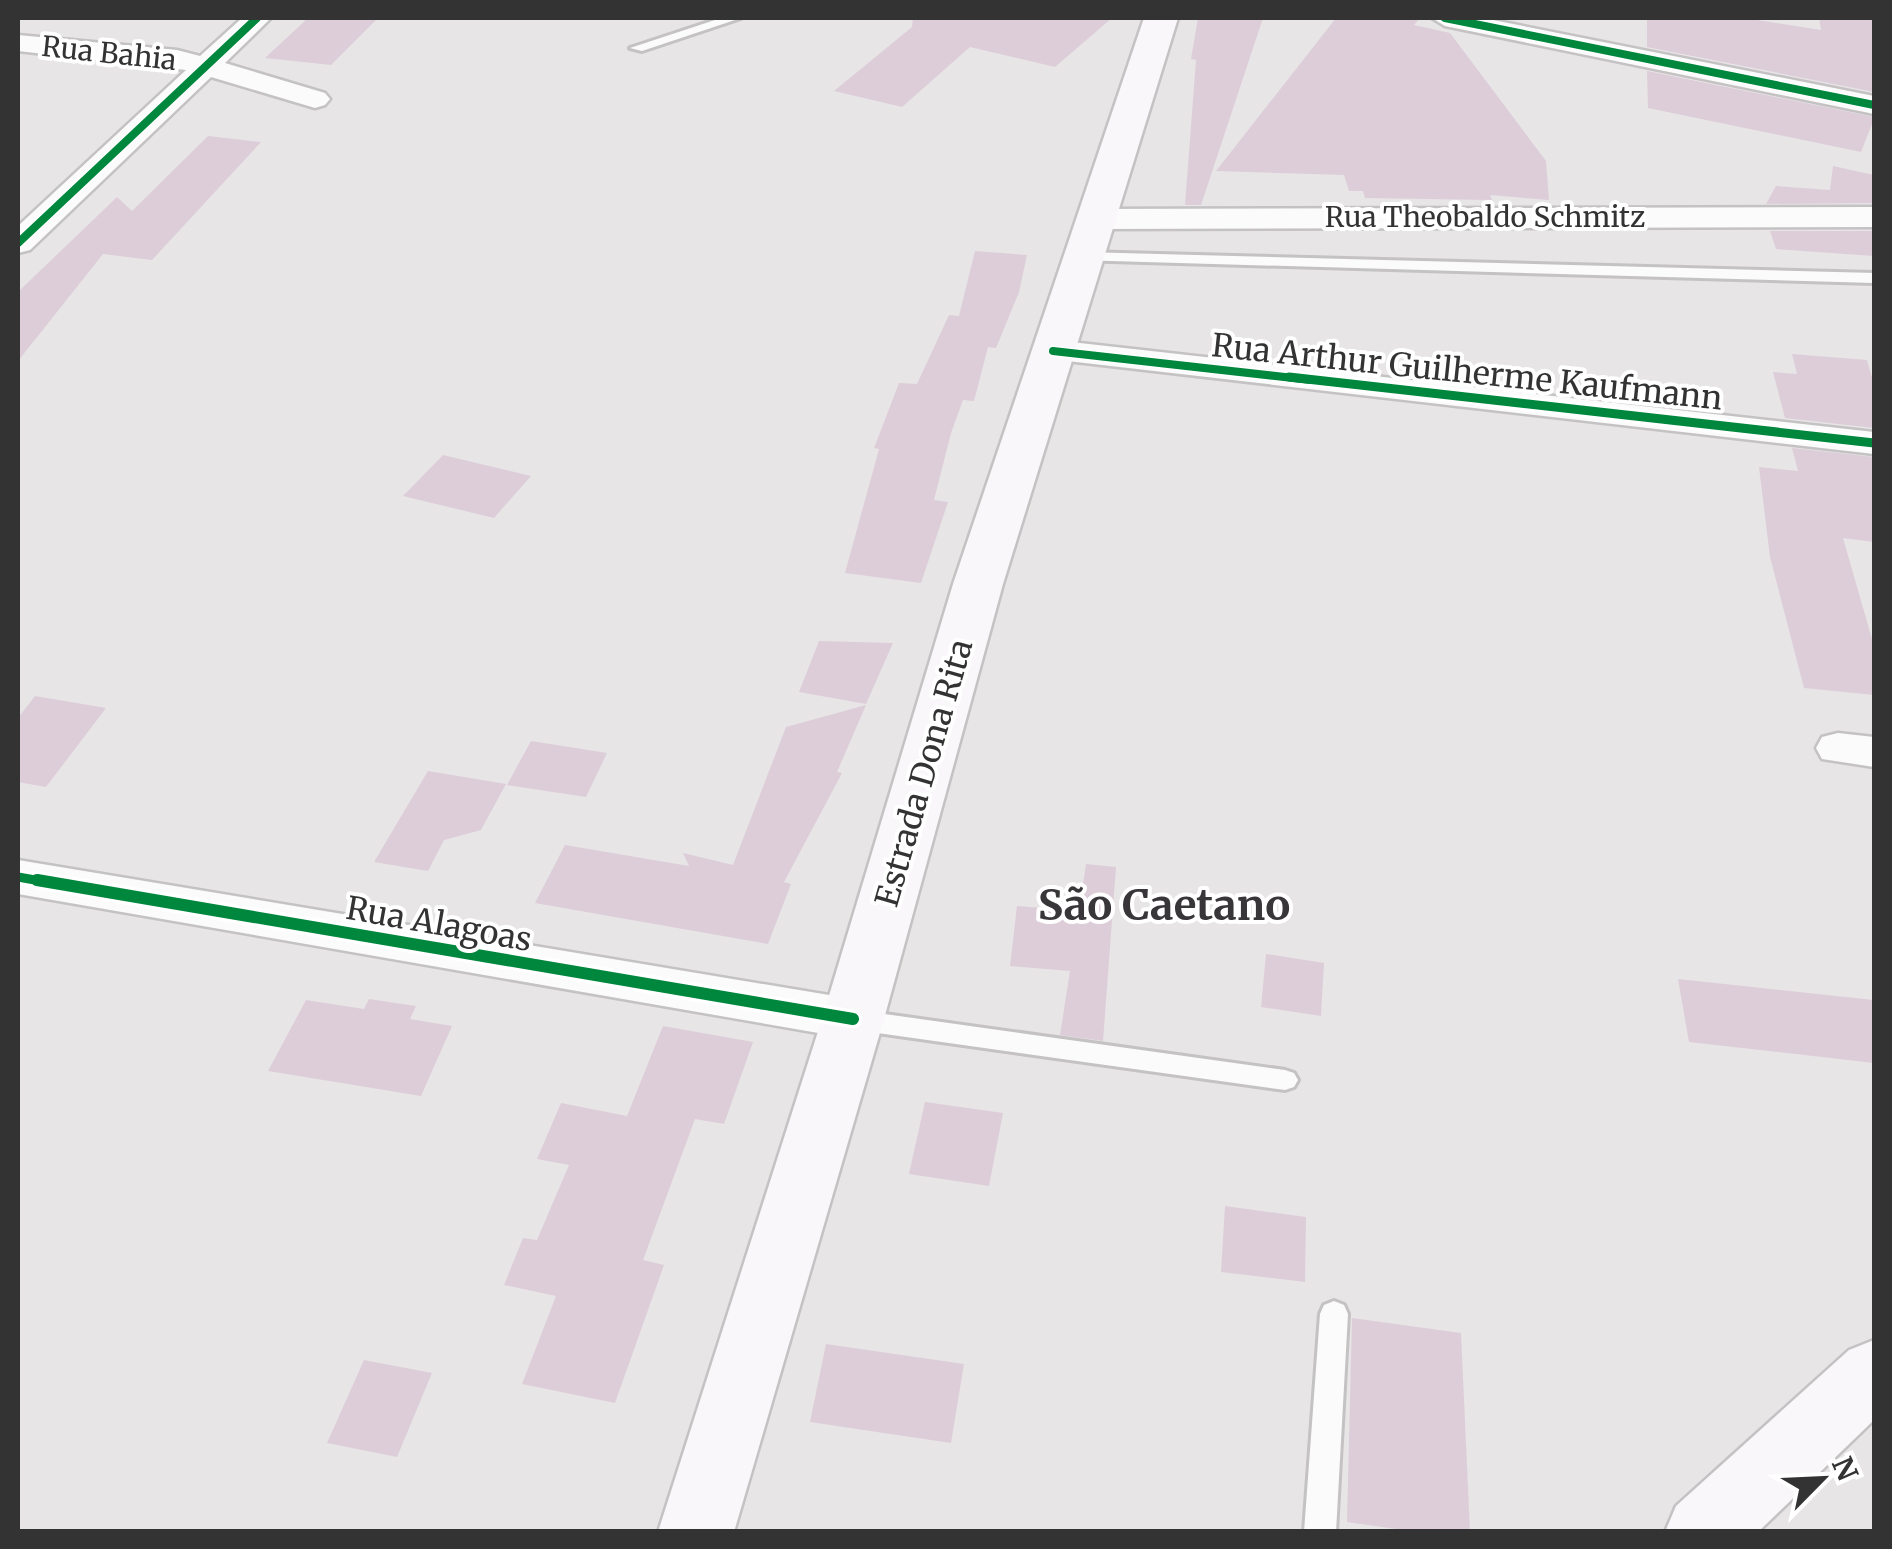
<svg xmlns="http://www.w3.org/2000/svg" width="1892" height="1549" font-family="Merriweather,serif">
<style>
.building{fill:#ddcdd9}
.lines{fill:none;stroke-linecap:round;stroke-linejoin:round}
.lane-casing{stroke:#c4c2c3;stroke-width:6}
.street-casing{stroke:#c4c2c3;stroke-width:5}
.secondary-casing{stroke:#c4c2c3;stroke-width:5}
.lane{fill:#fbfbfb;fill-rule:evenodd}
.street{fill:#fbfbfb;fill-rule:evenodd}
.secondary{fill:#f9f7f9;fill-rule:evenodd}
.cycleway-far2-casing{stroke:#fff;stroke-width:11}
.cycleway-far1-casing{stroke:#fff;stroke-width:15}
.cycleway-casing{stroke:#fff;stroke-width:19}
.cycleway-far2{stroke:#00873e;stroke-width:8}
.cycleway-far1{stroke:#00873e;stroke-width:9}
.cycleway{stroke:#00873e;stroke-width:12}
.labels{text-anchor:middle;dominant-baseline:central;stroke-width:8;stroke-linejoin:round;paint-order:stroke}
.far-street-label{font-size:28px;fill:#343334;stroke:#fff}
.street-label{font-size:32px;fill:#343334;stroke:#fff}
.district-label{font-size:42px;font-weight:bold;fill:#393639;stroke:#fff}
</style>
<rect width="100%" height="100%" fill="#e7e5e6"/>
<!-- building -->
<path class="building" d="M308,18h70l-47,47 -66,-7z
M913,18h199l-57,49 -85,-20 -68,60 -68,-16 78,-64z
M1198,18h65l-62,187h-16l11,-145 -5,-1z
M1336,18h84l-6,7 36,8 96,128 3,39 -59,-5 2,5 -127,-2 -2,-7h-14l-5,-16 -128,-4z
M1647,18h97l77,12 -2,-12h55v74l-227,-45z
M1647,71l227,46v2l-13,33 -213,-44z
M208,136l53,6 -109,118 -49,-6 -85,107v-69l99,-95 15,14z
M1833,166l41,9v28l-108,1 10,-18 54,4z
M1770,231h104v25l-98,-7z
M975,251l52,4 -8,37 -23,56 -8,-1 -14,54 -11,-1 -12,33 -17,67 14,2 -27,81 -76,-10 34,-124 -5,-1 25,-65 18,1 32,-69 10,1z
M1792,354l75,6 7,25v43l-89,-10 -12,-46 24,2z
M1792,448l82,9v85l-31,-4 31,108v49l-70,-7 -34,-131 -11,-90 39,4z
M443,455l88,21 -37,42 -91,-22z
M819,641l74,2 -27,61 -67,-12z
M35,696l71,12 -60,79 -28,-5v-64z
M866,705l-29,67 5,1 -58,109 7,2 -23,60 -233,-41 30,-58 124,21 -6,-13 50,12 53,-138z
M531,741l76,12 -21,44 -79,-12z
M428,771l78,13 -25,46 -37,10 -16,31 -54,-9z
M1086,864l30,3 -13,174 -43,-6 10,-64 -60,-5 7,-60 62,5z
M1266,954l58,9 -3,53 -60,-9z
M1678,979l196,21v63l-185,-21z
M369,999l47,7 -6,13 42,7 -31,70 -153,-25 38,-71 58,9z
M663,1026l90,16 -29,82 -29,-5 -52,141 21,5 -49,138 -93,-19 34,-88 -52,-11 19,-47 14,2 32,-75 -32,-6 24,-56 66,13z
M925,1102l78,11 -14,73 -80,-12z
M1225,1206l81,11 -1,65 -84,-10z
M1352,1318l109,15 9,199h-53l-70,-10z
M826,1344l138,20 -13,79 -141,-21z
M364,1360l68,13 -35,84 -70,-14z"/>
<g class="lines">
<defs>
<path id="lane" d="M721,18h20l-99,33 -12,-3z
M1083,252l791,21v10l-797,-23v-6z
M856,1010l429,60 9,3 4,7 -4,7 -9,3 -429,-60 -9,-3 -4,-7 4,-7z
M1334,1301l10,4 4,9 -12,218h-32l16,-218 4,-9z"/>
<path id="street" d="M242,18h29l-46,45 100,30 5,6 -5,6 -10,3 -104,-31 -181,173 -12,3v-27l168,-156 -168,-19v-16l159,15 23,6z
M1432,18h51l391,78v18l-429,-88z
M1874,207v20l-779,2 -16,-10 16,-10z
M1053,340l821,92v22l-833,-96 -6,-7 6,-7z
M1838,733l36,4v30l-52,-8 -6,-11 6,-11z
M18,860l835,139 18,6 7,14 -7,14 -18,6 -835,-145z"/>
<path id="secondary" d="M1144,18h34l-175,566 -119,435 -150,513h-76l164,-513 131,-435z
M1874,1340v80l-116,112h-93l11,-26 173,-156z"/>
</defs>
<!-- lane casing -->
<use href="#lane" class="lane-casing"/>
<!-- street casing -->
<use href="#street" class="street-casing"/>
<!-- secondary casing -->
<use href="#secondary" class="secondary-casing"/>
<!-- lane -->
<use href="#lane" class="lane"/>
<!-- street -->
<use href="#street" class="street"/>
<!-- secondary -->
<use href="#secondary" class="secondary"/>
<defs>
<path id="cycleway-far2" d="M1445,18l429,87
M18,243l239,-225
M1053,351l258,29"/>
<path id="cycleway-far1" d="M1289,377l585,66
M18,877l34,6"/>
<path id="cycleway" d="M37,880l816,139"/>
</defs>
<!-- cycleway-far2 casing -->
<use href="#cycleway-far2" class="cycleway-far2-casing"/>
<!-- cycleway-far1 casing -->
<use href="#cycleway-far1" class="cycleway-far1-casing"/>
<!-- cycleway casing -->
<use href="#cycleway" class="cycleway-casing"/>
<!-- cycleway-far2 -->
<use href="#cycleway-far2" class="cycleway-far2"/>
<!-- cycleway-far1 -->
<use href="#cycleway-far1" class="cycleway-far1"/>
<!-- cycleway -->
<use href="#cycleway" class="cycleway"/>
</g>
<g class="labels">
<!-- far-street labels -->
<g class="far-street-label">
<text transform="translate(109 53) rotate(6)">Rua Bahia</text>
<text x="1485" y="217">Rua Theobaldo Schmitz</text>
</g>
<!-- street labels -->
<g class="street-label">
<text transform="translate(1467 372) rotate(6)">Rua Arthur Guilherme Kaufmann</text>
<text transform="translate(924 773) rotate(-74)">Estrada Dona Rita</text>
<text transform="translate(439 924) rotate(10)">Rua Alagoas</text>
</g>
<!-- district labels -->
<g class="district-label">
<text x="1164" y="905">São Caetano</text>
</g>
</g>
<!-- border -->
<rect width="1892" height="1549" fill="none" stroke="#343334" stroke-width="40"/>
<!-- north arrow -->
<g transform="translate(1822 1479) rotate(66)" stroke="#ffffff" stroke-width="8" paint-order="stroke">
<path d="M0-8L18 38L0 25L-18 38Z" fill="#343334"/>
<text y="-15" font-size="28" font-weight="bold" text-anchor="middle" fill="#343334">N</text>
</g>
</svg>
